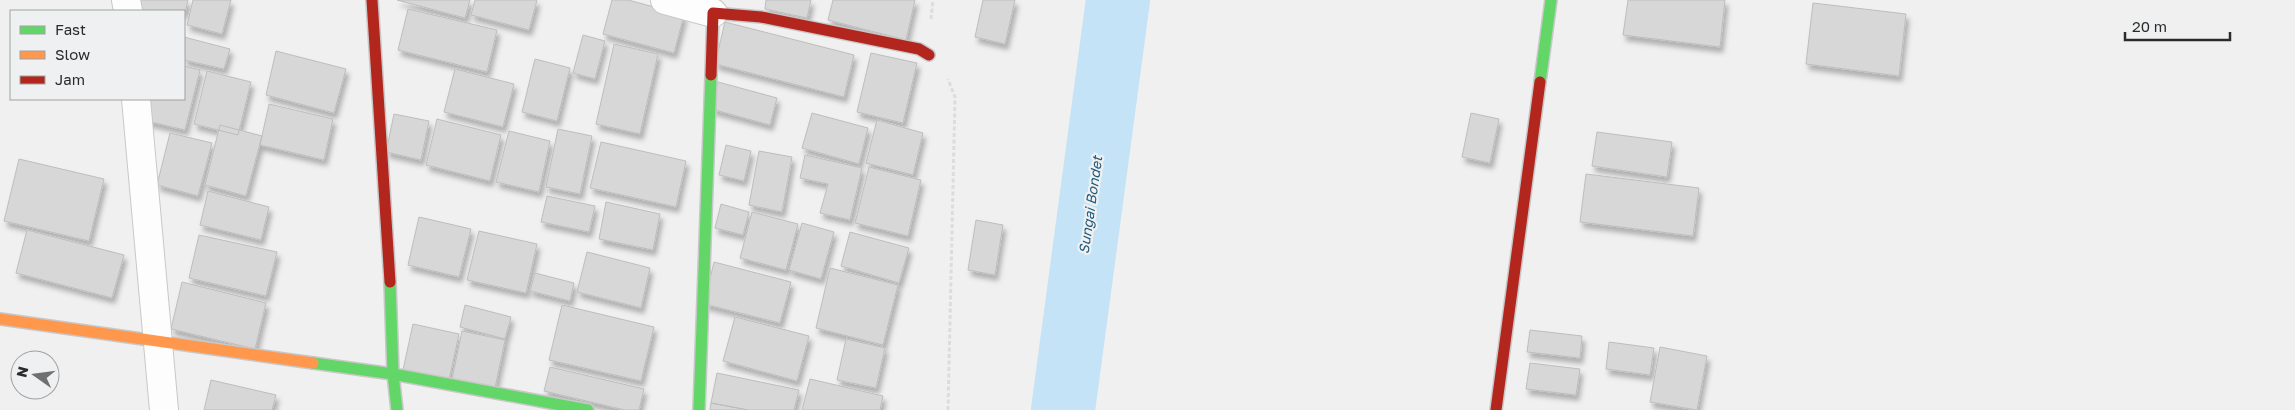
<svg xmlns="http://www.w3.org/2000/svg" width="2295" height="410" font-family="'Golos Text',sans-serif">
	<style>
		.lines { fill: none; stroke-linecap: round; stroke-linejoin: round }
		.river { stroke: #c4e3f6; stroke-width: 64 }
		.building { fill: #d7d7d7; stroke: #bebdbe; filter: url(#shadow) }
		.street-casing { stroke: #c8c8c9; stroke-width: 30 }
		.fast-casing { stroke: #c8c8c9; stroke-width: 14 }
		.slow-casing { stroke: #c8c8c9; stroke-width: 14 }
		.jam-casing { stroke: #c8c8c9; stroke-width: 14 }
		.path { stroke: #dcdcdc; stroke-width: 3; stroke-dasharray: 4 2.5; stroke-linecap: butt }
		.street { stroke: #fdfdfd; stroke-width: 28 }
		.fast { stroke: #63d668; stroke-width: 11 }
		.slow { stroke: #ff974d; stroke-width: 11 }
		.jam { stroke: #b3261e; stroke-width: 11 }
		.labels { text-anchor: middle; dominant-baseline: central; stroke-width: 4.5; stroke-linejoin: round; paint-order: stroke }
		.water-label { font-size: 14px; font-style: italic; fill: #1f5978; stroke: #eff0f1 }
	</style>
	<defs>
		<filter id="shadow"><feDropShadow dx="3" dy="5.5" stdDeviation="2.5" flood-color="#0004"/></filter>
	</defs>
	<rect width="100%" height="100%" fill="#f0f0f0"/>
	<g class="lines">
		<path class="river" d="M1063,410l55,-410"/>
	</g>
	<path class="building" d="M131,0h57l-4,17v-6h-45z
		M193,0h38l-9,34 -35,-9z
		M397,0h73l-5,18z
		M475,0h62l-8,30 -58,-15z
		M612,0h16l56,15 -10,38 -71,-19z
		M766,0h45l-4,18 -42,-9z
		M833,0h82l-9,40 -78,-20z
		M983,0h32l-10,44 -30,-7z
		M1628,0h97l-5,47 -97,-12z
		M1813,3l93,11 -7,62 -93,-12z
		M408,9l89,21 -10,42 -89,-22z
		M725,22l129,33 -10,42 -129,-33z
		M583,35l22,6 -10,38 -22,-6z
		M184,37l46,12 -6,20 -40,-9z
		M614,44l44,10 -18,80 -44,-10z
		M276,51l70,18 -12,44 -68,-18z
		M871,53l46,10 -14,60 -46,-11z
		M535,59l35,9 -13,53 -35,-9z
		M184,66l16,4 -15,60 -47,-11 5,-20h41z
		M455,69l59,15 -11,43 -59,-15z
		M207,71l44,11 -13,53 -44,-11z
		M718,82l59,16 -7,27 -59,-16z
		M269,104l64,15 -9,41 -64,-15z
		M812,113l56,15 -9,36 -57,-16z
		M1471,113l28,6 -9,44 -28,-6z
		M394,114l35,7 -8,39 -35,-8z
		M437,119l64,16 -11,46 -64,-16z
		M877,120l46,13 -10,42 -47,-12z
		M220,125l42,11 -16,60 -41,-11z
		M558,129l34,7 -12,58 -34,-7z
		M509,131l41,10 -11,51 -43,-10z
		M1597,132l75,10 -5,35 -75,-11z
		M170,133l42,10 -14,53 -41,-11z
		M601,142l85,19 -10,46 -86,-19z
		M726,145l25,6 -7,30 -25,-6z
		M759,151l33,6 -10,55 -33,-7z
		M805,155l57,13 -12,52 -30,-7 8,-29 -28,-6z
		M19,159l85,20 -15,62 -85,-20z
		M869,167l52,13 -13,56 -53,-13z
		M1586,174l113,14 -6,48 -113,-14z
		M208,191l61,16 -8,33 -61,-15z
		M547,196l48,10 -6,26 -48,-10z
		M606,202l54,12 -7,36 -54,-11z
		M721,204l28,8 -6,23 -28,-7z
		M752,212l46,12 -12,46 -46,-12z
		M419,217l52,12 -12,48 -51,-12z
		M976,220l27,5 -8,50 -27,-5z
		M802,223l32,9 -13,47 -32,-9z
		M27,230l97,25 -12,43 -96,-25z
		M479,231l58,13 -11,49 -59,-13z
		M850,232l59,16 -10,35 -58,-17z
		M199,235l78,17 -11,44 -77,-18z
		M587,252l63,16 -9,40 -64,-16z
		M714,262l77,20 -11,41 -76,-19z
		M830,268l68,17 -15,60 -67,-17z
		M535,273l39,10 -4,18 -40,-10z
		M182,282l84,21 -11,46 -84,-20z
		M465,305l46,12 -6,22 -45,-12z
		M562,305l92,22 -13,54 -92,-21z
		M735,317l74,19 -12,45 -74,-20z
		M413,324l46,10 -10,46 -46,-10z
		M1530,330l52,6 -2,22 -53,-6z
		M462,331l43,9 -10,48 -43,-9z
		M846,339l39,9 -9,40 -39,-8z
		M1609,342l45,6 -4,27 -44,-6z
		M1660,347l47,9 -10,54 -47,-8z
		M1530,363l50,6 -4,26 -50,-6z
		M550,367l94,22 -5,21h-14l-81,-19z
		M717,373l82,17 -5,20h-46l-37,-7z
		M810,379l73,17 -3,14h-78z
		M211,380l65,15 -4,15h-68z
		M711,403l37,7h-38z"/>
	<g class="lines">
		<g class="street-casing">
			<path id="street" d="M126,0l2,11
				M665,0l48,13
				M136,99l28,311"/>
		</g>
		<g class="fast-casing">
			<path id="fast" d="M1540,82l11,-82
				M390,282l3,92 4,36
				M313,363l80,11 195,36
				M699,410l12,-335"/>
		</g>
		<g class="slow-casing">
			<path id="slow" d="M0,319l313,44"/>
		</g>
		<g class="jam-casing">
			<path id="jam" d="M372,0l18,282
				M711,75l2,-62 48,4 158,32 10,6
				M1496,410l44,-328"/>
		</g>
		<path class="path" d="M931,19l2,-19
			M948,410l7,-313 -7,-18"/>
		<use href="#street" class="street"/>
		<use href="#fast" class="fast"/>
		<use href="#slow" class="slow"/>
		<use href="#jam" class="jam"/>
	</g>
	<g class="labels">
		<g class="water-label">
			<text transform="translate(1090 205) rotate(-82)">Sungai Bondet</text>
		</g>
	</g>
	<rect x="10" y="10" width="175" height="90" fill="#eff0f1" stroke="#a1a1a2"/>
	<rect x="20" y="26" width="25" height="8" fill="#63d668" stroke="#a1a1a2"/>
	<text x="55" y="35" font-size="15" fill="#2b2b2b">Fast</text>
	<rect x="20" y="51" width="25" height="8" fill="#ff974d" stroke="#a1a1a2"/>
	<text x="55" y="60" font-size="15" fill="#2b2b2b">Slow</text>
	<rect x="20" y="76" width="25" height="8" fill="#b3261e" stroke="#a1a1a2"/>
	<text x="55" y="85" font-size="15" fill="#2b2b2b">Jam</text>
	<g transform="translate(35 375) rotate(284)"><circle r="24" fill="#eff0f1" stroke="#a1a1a2"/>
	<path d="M0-4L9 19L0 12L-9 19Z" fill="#707070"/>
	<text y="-8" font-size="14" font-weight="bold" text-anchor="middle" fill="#2b2b2b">N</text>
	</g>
	<path d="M2125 32v8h105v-8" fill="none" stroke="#2b2b2b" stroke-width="2.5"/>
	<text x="2132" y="32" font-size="15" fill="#2b2b2b" stroke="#eff0f1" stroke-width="4" paint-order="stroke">20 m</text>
</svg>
